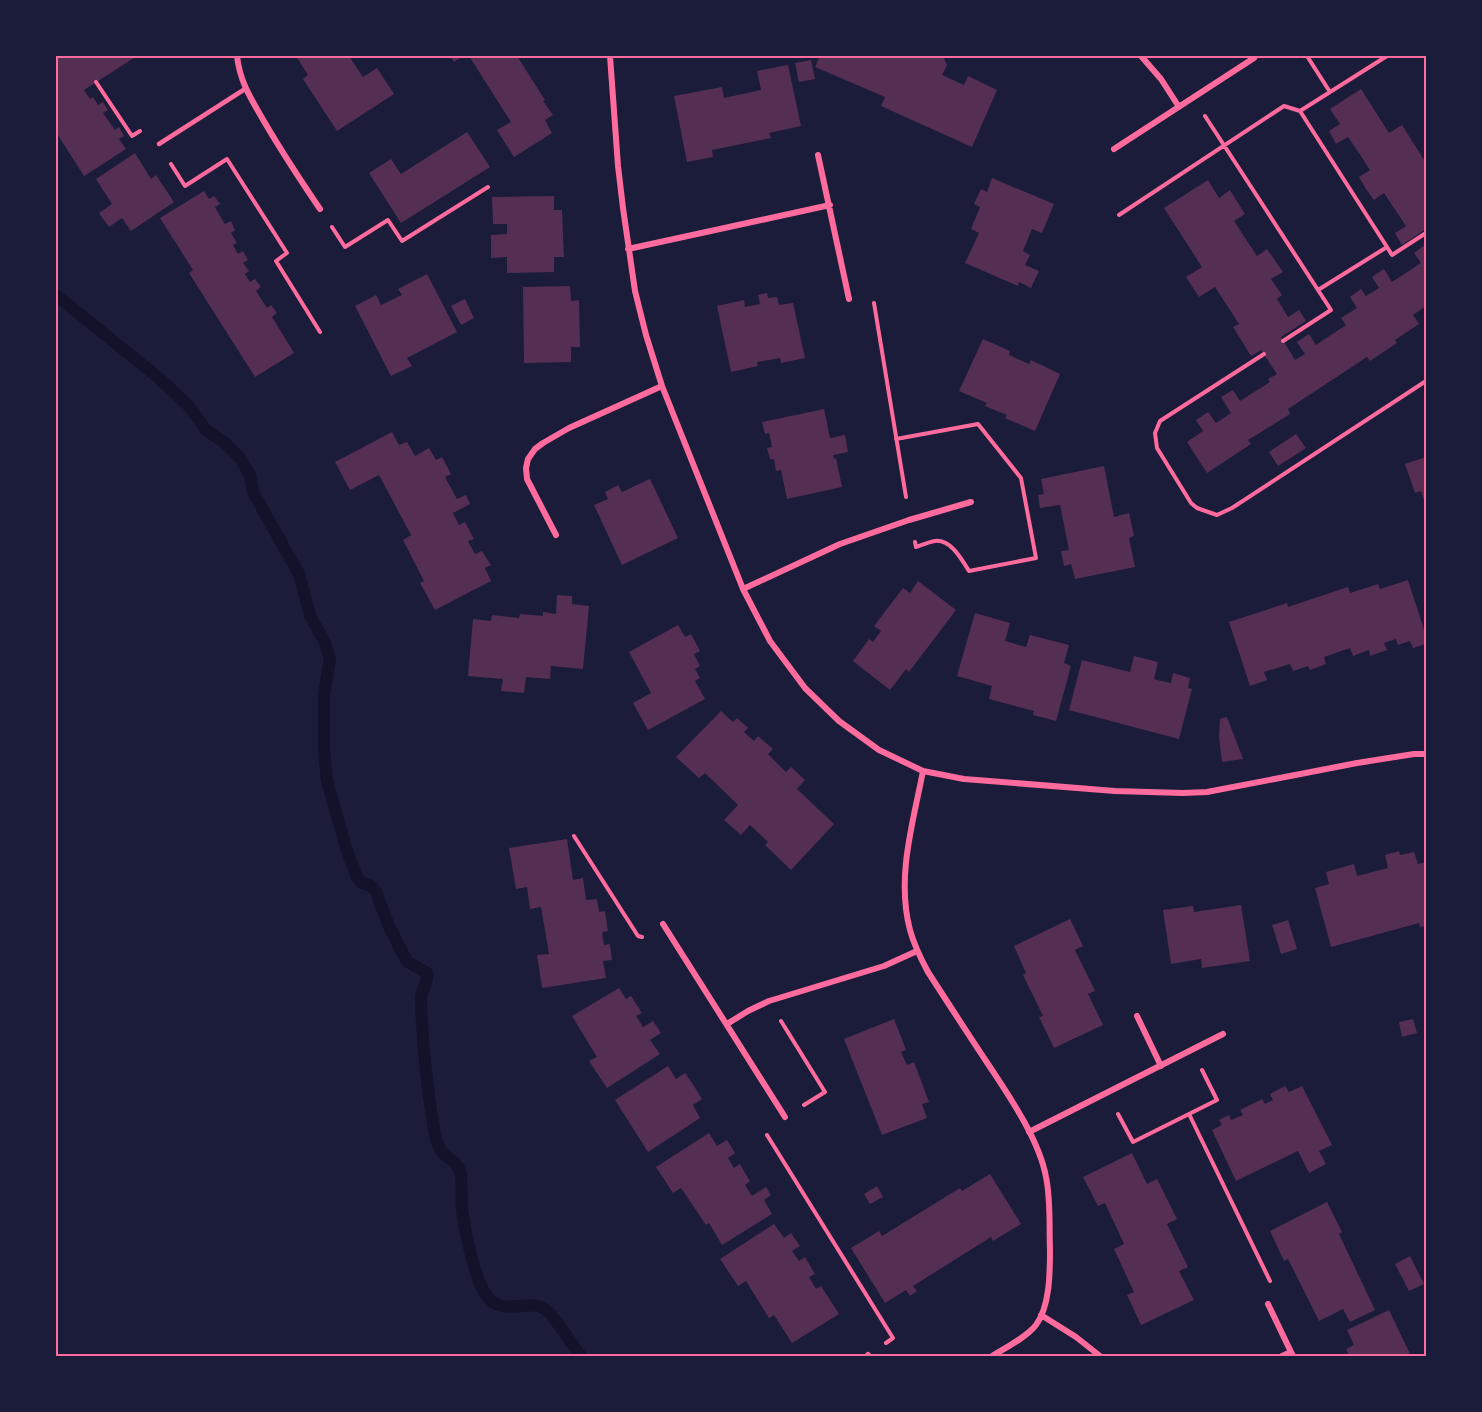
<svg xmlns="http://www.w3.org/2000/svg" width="1482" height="1412" font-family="'Nunito Sans',sans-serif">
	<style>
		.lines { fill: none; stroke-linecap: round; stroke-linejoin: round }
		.stream { stroke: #12122b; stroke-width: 12 }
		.building { fill: #542f53 }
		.path { stroke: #ff6b9d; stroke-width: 4 }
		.service { stroke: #ff6b9d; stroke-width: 4.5 }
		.minor { stroke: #ff6b9d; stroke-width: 6 }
		.neatline { fill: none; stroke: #ff6b9d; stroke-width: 2 }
	</style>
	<rect width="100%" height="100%" fill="#1b1b3a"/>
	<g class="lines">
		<path class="stream" d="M56,295l104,84 29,27 17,24 19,13 15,15 10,17 3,17 46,82 11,41 15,28 5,16 -6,36v55l3,31 20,70 10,26 5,6 9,3 5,6 13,34 14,28 5,8 19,11c2,10 -6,16 -6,26 1,39 5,79 11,118 2,10 3,27 10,35 6,7 16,10 18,19 3,12 1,25 2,37 2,20 13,72 24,87 16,23 41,3 59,14 10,7 27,36 36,47"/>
	</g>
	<path class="building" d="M56,56h81l-53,34 6,9 3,-2 5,8 5,-3 5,8 -5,3 12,17 4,-3 5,9 -5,3 7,10 -42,27 -28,-44z
		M296,56h53l14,21 14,-9 17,26 -57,37 -34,-52 5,-4z
		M450,56h13l-9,6z
		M469,56h48l28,44 -2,1 10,14 -8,5 7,13 -38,24 -17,-27 14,-8z
		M820,56h123l4,9 -5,10 22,10 4,-9 29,14 -25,57 -91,-41 4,-9 -70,-30z
		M811,60l4,19 -16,3 -4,-19z
		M788,65l13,61 -32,7 2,5 -59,12 1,7 -26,5 -13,-66 48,-9 2,11 37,-8 -4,-19z
		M1361,89l28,44 13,-8 24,38v66l-24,16 -7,-12 11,-7 -22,-33 -10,7 -8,-11 -7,-12 11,-7 -11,-17 -11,-16 -12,7 -7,-13 11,-7 -10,-15z
		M467,132l23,35 -89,56 -32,-50 22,-14 10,15z
		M135,153l16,26 5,-4 18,27 -43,29 -9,-13 -13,9 -10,-14 13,-9 -16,-25z
		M992,178l62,26 -12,29 -10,-4 -9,22 7,4 -5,10 14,6 -8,17 -12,-6 -1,4 -53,-23 14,-30 -8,-4 9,-22 -6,-3 7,-15 6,3z
		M1208,180l11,18 11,-8 15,24 -11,7 23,35 10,-7 16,23 -12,7 11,16 -5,4 11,18 11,-7 7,11 -25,16 14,23 10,-6 -8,-12 12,-8 7,11 30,-20 -5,-7 16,-10 -7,-11 11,-8 5,7 13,-8 -7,-11 12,-8 8,13 29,-19 -7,-10 12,-9v62l-13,9 6,9 -24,16 2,3 -27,18 -3,-4 -79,52 2,5 -42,26 3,4 -44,29 -20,-31 16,-11 -7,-11 12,-8 8,11 15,-10 -10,-16 12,-7 7,11 30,-19 -2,-3 9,-5 -16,-24 -10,6 -18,-29 6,-3 -24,-37 -16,10 -13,-20 16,-10 -38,-59z
		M204,191l5,8 5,-3 6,8 -5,3 5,9 5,8 6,-3 4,9 -4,3 6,10 -4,2 5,9 5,-3 5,9 -5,3 6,8 -4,3 5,8 5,-3 6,8 -5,4 11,17 4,-3 6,8 -5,4 22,36 -39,24 -66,-104 4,-3 -33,-52z
		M554,196v14h8l2,47h-10v15l-47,1v-16l-16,1v-23l16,-1v-10h-14l-1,-27z
		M427,274l30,58 -50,26 5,8 -21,10 -36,-70 21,-11 5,10 21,-10 -4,-6z
		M570,286l1,15 8,-1 1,47h-9v15l-47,1 -1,-76z
		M767,293l1,5 9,-1 2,8 14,-2 12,55 -24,5 -1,-5 -23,4 1,4 -27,6 -14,-66 27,-6 1,7 15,-3 -2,-9z
		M465,299l9,19 -13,7 -10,-19z
		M983,339l27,12 -1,4 20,9 2,-4 29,14 -25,57 -30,-13 2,-3 -22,-9 2,-3 -28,-12z
		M824,409l6,29 15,-3 3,17 -15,3 1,4 2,-1 6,29 -55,12 -6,-29 -5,1 -2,-12h-4l-3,-11 5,-1 -3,-14 -4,1 -3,-12z
		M392,432l7,13 8,-3 8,14 14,-8 7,12 6,-3 9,17 -6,3 12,22 9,-4 4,9 -17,9 6,12 6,-3 9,17 -6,2 7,13 7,-3 9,14 -6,3 6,13 -56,29 -15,-27 4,-2 -21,-41 8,-5 -32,-60 -29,15 -15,-28z
		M1296,434l10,14 -28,18 -9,-14z
		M1426,457v50l-5,-16 -6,2 -10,-29z
		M1104,466l10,51 15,-4 5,23 -5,2 6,29 -60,12 -4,-15 -7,2 -3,-15 8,-1 -9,-45 -20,3 -2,-13 6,-1 -3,-15z
		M650,479l28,59 -56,27 -28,-60 14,-6 -3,-7 13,-7 4,7z
		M1408,580l18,56v8l-13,4 -3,-7 -12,4 -2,-6 -12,4 3,7 -17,6 -1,-6 -16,6 -3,-8 -26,9 2,7 -16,6 -2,-4 -15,5 -3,-7 -26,8 3,8 -17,6 -21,-64 58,-19 1,4 60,-20 2,6 28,-9 2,5z
		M918,581l38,29 -47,62 -3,-3 -16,21 -37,-29 16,-22 4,3 8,-11 -7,-5 29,-38 7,5z
		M557,595l15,1v8l17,2 -6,63 -32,-3 -1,13 -24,-2 -2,16 -23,-2 2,-12 -35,-3 5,-57 18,2 1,-6 27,3 1,-4 23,2v-4l13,2z
		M975,613l35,10 -5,18 21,6 4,-12 39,10 -5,18 7,3 -15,55 -23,-6 1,-4 -45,-12 3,-13 -35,-10z
		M678,625l7,12 6,-3 9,17 -6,3 6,12 -5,3 5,9 -5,3 10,18 -57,31 -15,-27 18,-10 -22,-41z
		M1134,656l24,6 -4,17 3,1 14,3 2,-10 17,5 -2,10 4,1 -13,50 -110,-29 13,-50 48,12z
		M721,711l12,11 4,-4 11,10 -4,4 10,9 4,-5 15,13 -5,5 18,18 5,-5 14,13 -8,9 37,35 -43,46 -26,-25 3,-3 -18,-17 -9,10 -17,-15 14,-15 -33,-32 -6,5 -23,-21z
		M1227,717l16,42 -21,3 -3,-26 1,-17z
		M567,839l6,41 10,-2 3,22 11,-1 2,13 6,-1 3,20 -6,1 2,13 6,-1 2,16 -9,1 3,17 -64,10 -5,-33 12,-1 -8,-47 -11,2 -3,-22 -11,2 -7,-41z
		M1399,851l1,4 14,-3 4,12 8,-2v64l-6,1 -1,-4 -88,24 -16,-59 14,-4 -3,-12 28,-8 3,12 31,-8 -3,-13z
		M1241,905l9,56 -48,7 -1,-9 -30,5 -8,-54 30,-4 1,6z
		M1070,919l13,27 -8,4 20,41 -7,3 15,31 -49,23 -15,-31 4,-1 -20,-41 3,-2 -12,-27z
		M1288,920l9,29 -16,5 -9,-29z
		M619,988l7,11 5,-3 11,17 -6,3 7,11 10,-6 8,12 -11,7 10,14 -53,34 -18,-27 8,-4 -25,-41z
		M894,1019l12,31 -5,2 6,13 7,-3 15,40 -7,2 5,14 -45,17 -38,-96z
		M1413,1019l4,14 -15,4 -3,-15z
		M668,1066l8,13 9,-6 9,13 8,13 -9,6 7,13 -52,34 -33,-52z
		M1285,1086l4,6 13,-6 30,59 -13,6 7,13 -17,9 -11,-22 -62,30 -24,-51 10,-5 -3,-5 10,-5 2,5 12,-5 -3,-5 22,-11 3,5 8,-4 -3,-6z
		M709,1133l8,13 10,-6 8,13 -7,5 6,10 6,-4 5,9 5,8 -5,4 7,11 14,-9 5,8 -7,5 8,14 -50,31 -13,-22 -3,2 -25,-37 -8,5 -17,-26z
		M1132,1153l15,31 10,-5 20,40 -10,5 21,43 -9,4 15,29 -53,25 -14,-30 7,-3 -20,-43 10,-5 -19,-41 -7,3 -15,-29z
		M990,1174l31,50 -28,17 -2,-4 -78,49 4,5 -7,5 -4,-6 -21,13 -34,-55 28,-17 3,5 78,-48 2,3z
		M877,1186l6,11 -13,7 -6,-10z
		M1327,1202l15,30 -3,2 36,76 -25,12 -7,-13 -24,12 -31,-62 -4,2 -14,-30z
		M774,1224l10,14 7,-5 9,13 -8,5 7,10 6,-4 10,17 -6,3 7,12 5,-3 18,28 -47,29 -18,-28 -5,3 -23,-37 -8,5 -18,-27z
		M1410,1256l14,28 -15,7 -14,-27z
		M1389,1310l22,46h-62l-3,-7 8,-4 -7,-15z"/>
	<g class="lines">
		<path class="path" d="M1307,56l23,36
			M96,82l36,54 8,-5
			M1205,116l113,174
			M171,164l14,22 42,-27 60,94 -11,8 44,71
			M1119,215l165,-109 16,5
			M332,227l13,20 43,-27 14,21 86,-54
			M1387,247l5,8 34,-22
			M874,303l32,194
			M1283,341l48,-31 -13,-20 69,-43 -87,-136 87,-55
			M1264,354l-104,67 -5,12 2,15 34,55 6,5 20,7 15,-7 194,-127
			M896,439l82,-15 43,54 15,80 -67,13c-7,-11 -18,-32 -34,-30 -6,1 -13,4 -19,6l-1,-5
			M574,836l64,100 4,1
			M781,1021l44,71 -21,13
			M1118,1114l15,28 56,-28 81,167
			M1189,1114l28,-14 -15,-30
			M767,1135l126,203 -7,5"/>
		<path class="service" d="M159,144l86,-55"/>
		<path class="minor" d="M237,56c3,27 15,44 28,67 17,29 36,58 55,86
			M610,56l8,110 5,42 12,83 11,44 16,51 81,203 27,52 35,47 34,33 40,29 44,21 41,8 151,12 68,2 24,-1 150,-29 57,-9h12
			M1141,56l20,23 18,28
			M1114,149l140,-91
			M818,155l31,144
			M628,249l202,-44
			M556,535l-29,-56 -1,-11 2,-9 7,-10 8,-6 26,-15 93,-42
			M743,589l97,-45 69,-24 62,-18
			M923,771c-10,52 -27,106 -13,159 4,15 11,29 18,42 20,31 40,62 60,92 21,32 51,75 58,113 5,24 3,49 4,73 0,22 0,56 -14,75 -9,12 -31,23 -44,31
			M663,924l122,193
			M1137,1016l24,50
			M727,1024l21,-13 21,-10 115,-35 33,-15
			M1029,1132l194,-98
			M1268,1304l23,48
			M1041,1315l35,22 24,19
			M868,1355l1,1
			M1282,1356l9,-4 2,4"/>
	</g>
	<rect width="1482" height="1412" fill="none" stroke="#1b1b3a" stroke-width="114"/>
	<rect x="57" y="57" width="1368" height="1298" class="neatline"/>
</svg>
